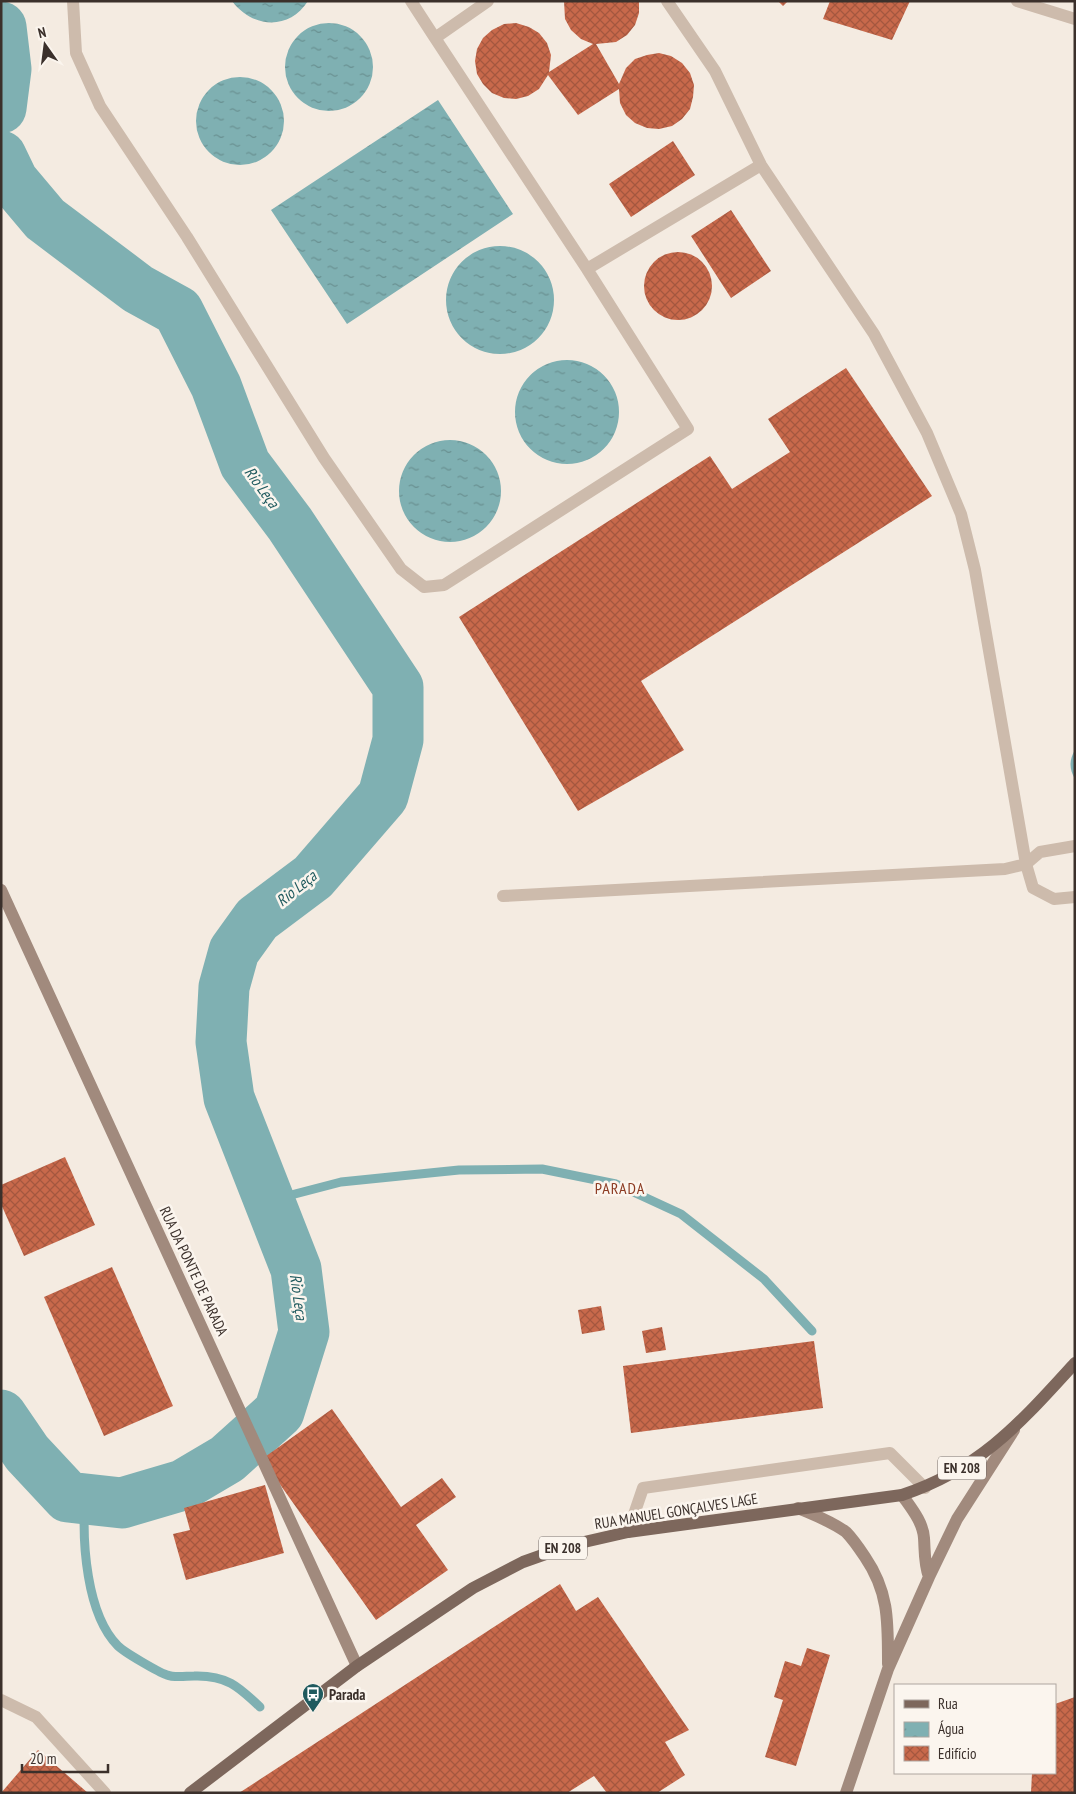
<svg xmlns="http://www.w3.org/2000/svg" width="1076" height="1794" font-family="'PT Sans Narrow',sans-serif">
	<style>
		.water { fill: url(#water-ripples) }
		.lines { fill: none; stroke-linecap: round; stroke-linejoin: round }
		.stream { stroke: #7fb0b2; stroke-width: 9 }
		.river { stroke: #7fb0b2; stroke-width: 51 }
		.building { fill: url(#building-cross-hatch) }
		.lane { stroke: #cdbbac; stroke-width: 12 }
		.street { stroke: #cdbbac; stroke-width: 12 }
		.secondary { stroke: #a18a7d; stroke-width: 12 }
		.primary { stroke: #7d675c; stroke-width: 12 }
		.labels { text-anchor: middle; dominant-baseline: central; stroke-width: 5; stroke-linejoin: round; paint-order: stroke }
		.shield { fill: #fbf5ee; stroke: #756b66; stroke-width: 1 }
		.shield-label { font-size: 14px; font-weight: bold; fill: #3b302b }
		.street-label { font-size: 15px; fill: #3b302b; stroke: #fbf5ee }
		.poi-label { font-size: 15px; font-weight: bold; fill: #3b302b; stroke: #fbf5ee; text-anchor: start }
		.water-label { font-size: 16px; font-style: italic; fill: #1f5a5e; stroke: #fbf5ee }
		.neighbourhood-label { font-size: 16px; letter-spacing: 1px; fill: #8c3b22; stroke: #fbf5ee }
	</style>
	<defs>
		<pattern id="water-ripples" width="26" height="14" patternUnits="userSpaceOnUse" patternTransform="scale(1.25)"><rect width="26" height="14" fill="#7fb0b2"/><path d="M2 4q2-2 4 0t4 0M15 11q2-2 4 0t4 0" fill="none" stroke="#699091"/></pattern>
		<pattern id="building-cross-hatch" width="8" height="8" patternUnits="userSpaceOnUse" patternTransform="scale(1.25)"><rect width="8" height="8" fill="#c8694b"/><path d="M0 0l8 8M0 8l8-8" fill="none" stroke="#a4573f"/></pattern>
	</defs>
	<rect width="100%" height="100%" fill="#f4ebe1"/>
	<path class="water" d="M232,1h76c-19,30 -56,27 -76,0z
		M285 67a44 44 0 1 1 88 0a44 44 0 1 1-88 0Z
		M196 121a44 44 0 1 1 88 0a44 44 0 1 1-88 0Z
		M438,100l75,114 -166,110 -76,-114z
		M446 300a54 54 0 1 1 108 0a54 54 0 1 1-108 0Z
		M515 412a52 52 0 1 1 104 0a52 52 0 1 1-104 0Z
		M399 491a51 51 0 1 1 102 0a51 51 0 1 1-102 0Z
		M1075,750v29c-6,-10 -6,-19 0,-29z"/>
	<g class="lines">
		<path class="stream" d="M268,1201l73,-19 118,-12 83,-1 74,15 65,30 83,65 48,52
			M85,1499c-3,42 1,115 33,147 6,6 40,26 49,29 7,3 19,1 27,1 32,-1 44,10 66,31"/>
		<path class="river" d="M1,27l5,42 -5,39
			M1,156l12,25 32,38 93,70 40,22 38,75 29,78 45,60 108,163v53l-15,56 -70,81 -56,42 -23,32 -10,36 -3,55 8,56 67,171 8,63 -25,80 -52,47 -44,26 -61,18 -54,-6 -41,-44 -26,-38"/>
	</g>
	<path class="building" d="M564,1h75v12l-4,12 -8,10 -11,7 -20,2 23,40 7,-16 9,-9 12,-4 12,-2 12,3 11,7 8,10 4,12 -1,12 -3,12 -8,10 -10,7 -13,3 -12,-1 -12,-5 -9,-8 -6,-12 -1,-14 -41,26 -30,-40 -9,14 -11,7 -12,3 -12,-1 -12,-5 -9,-9 -6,-10 -2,-13 2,-12 6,-11 9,-8 12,-6 12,-1 13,4 10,6 8,10 4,12 -2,17 44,-28 -12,-5 -10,-9 -6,-11z
		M778,1h10l-5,5z
		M830,1h80l-18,39 -69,-21z
		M673,141l22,34 -64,42 -22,-33z
		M731,210l40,61 -40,27 -40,-62z
		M644 286a34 34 0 1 1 68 0a34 34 0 1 1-68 0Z
		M846,368l86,128 -291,185 43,69 -106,61 -119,-194 251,-161 22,33 58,-37 -22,-33z
		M65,1157l30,68 -71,31 -23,-52v-19z
		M112,1267l61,139 -69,30 -60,-139z
		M601,1306l4,24 -23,4 -4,-24z
		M662,1327l4,23 -20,3 -4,-22z
		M814,1341l9,67 -192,25 -8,-67z
		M332,1409l69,98 41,-29 14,19 -40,28 32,45 -72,50 -114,-161z
		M265,1485l19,68 -98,27 -13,-46 17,-4 -6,-22z
		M560,1584l16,27 22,-14 91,133 -24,12 20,33 -28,18h-50l-13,-17 -27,17h-328z
		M807,1648l23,7 -34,111 -31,-9 18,-57 -9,-3 11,-36 16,5z
		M1075,1697v96h-44l1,-20h23v-69z
		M38,1750l50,43h-87z"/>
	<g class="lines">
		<path class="lane" d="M73,1l3,52 24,53 87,131 137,221 77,111 23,18 20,-2 244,-156 -101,-160 174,-104
			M411,1l24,37
			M488,1l-53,37 152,231
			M667,1l48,70 46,94 113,169 53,99 34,81 14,56 51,294 7,24 21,11 21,-2
			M503,896l502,-27 21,-5 14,-12 35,-6
			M628,1532l15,-44 247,-35 35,35"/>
		<path class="street" d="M1017,1l58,18
			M1,1700l35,17 69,76"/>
		<path class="secondary" d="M1,890l356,776
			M902,1495c9,13 21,27 22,43 1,14 0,25 5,39
			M798,1508c16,7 33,13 48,24 7,7 13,16 19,25 24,35 23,65 23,107
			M846,1793l42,-124 41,-92 28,-58 57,-89"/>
		<path class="primary" d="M190,1793l167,-127 116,-78 50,-26 48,-17 57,-13 274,-37c79,-26 119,-73 173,-132"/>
	</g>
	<defs>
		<g id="bus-pin" transform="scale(1.125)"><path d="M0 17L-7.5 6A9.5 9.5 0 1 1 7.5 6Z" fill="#1f5a5e" stroke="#fbf5ee"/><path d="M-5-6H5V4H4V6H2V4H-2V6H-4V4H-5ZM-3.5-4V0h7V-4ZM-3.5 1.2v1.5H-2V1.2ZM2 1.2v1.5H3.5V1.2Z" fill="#fff"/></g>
	</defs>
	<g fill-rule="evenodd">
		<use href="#bus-pin" x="313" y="1694"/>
	</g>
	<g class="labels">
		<g class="shield">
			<rect x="938" y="1456.5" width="48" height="23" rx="4"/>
			<rect x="539" y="1536.5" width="48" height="23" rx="4"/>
		</g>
		<g class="shield-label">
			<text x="962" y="1468">EN 208</text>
			<text x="563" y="1548">EN 208</text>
		</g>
		<g class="street-label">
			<text transform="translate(194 1271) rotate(65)">RUA DA PONTE DE PARADA</text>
			<text transform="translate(676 1511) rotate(-9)">RUA MANUEL GONÇALVES LAGE</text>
		</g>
		<g class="poi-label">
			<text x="329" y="1694">Parada</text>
		</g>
		<g class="water-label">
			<text transform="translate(262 487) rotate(54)">Rio Leça</text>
			<text transform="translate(296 888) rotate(-39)">Rio Leça</text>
			<text transform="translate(299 1297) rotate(82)">Rio Leça</text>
		</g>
		<g class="neighbourhood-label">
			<text x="620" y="1188">PARADA</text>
		</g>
	</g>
	<rect width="1076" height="1794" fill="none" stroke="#3b302b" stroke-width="5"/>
	<rect x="894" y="1684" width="162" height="90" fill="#fbf5ee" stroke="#aea6a0"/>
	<rect x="904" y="1700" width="25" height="8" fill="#7d675c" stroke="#aea6a0"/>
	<text x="938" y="1709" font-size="15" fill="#3b302b">Rua</text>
	<rect x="904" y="1722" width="25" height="15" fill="url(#water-ripples)" stroke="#aea6a0"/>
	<text x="938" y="1734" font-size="15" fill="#3b302b">Água</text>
	<rect x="904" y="1746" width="25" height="15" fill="url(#building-cross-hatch)" stroke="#aea6a0"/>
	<text x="938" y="1759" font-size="15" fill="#3b302b">Edifício</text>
	<g transform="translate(45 45) rotate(346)" stroke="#fbf5ee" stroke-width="4" paint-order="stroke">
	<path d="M0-4L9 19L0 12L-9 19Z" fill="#3b302b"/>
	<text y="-8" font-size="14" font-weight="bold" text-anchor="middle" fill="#3b302b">N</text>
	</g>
	<path d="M22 1764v8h86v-8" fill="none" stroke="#3b302b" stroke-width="2.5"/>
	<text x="30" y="1764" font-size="15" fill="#3b302b" stroke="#fbf5ee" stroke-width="4" paint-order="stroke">20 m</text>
</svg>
